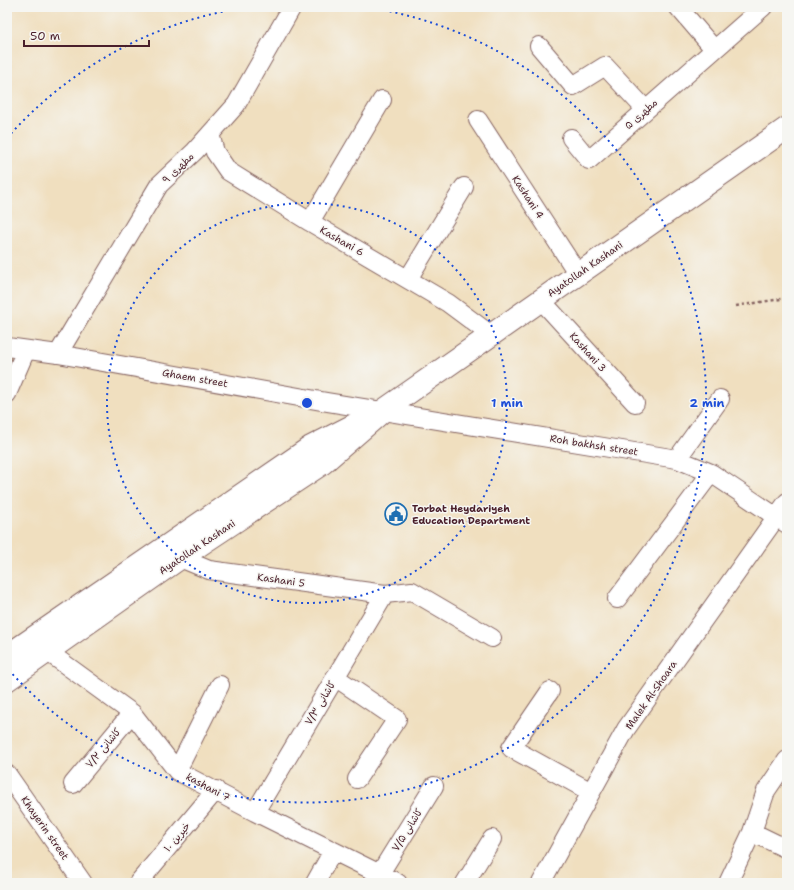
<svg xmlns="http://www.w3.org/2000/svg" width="794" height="890" font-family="'Shantell Sans','Playpen Sans Arabic',sans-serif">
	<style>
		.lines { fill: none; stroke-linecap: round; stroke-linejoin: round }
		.minor-casing { stroke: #84625f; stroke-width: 20 }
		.major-casing { stroke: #84625f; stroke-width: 24 }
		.path { stroke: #84625f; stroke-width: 2.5; stroke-dasharray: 3 3; stroke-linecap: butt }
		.minor { stroke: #fff; stroke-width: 18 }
		.major { stroke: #fff; stroke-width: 22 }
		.ring { fill: none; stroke: #1d4ed8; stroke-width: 2; stroke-dasharray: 2 4 }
		.labels { text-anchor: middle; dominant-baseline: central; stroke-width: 3; stroke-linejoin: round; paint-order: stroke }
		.street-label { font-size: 10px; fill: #4a1f2b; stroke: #f6f6f2 }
		.poi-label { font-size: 10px; font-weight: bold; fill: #4a1f2b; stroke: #f6f6f2; text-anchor: start }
		.centre { fill: #1d4ed8; stroke: #f6f6f2; stroke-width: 2 }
		.ring-label { font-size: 12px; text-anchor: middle; font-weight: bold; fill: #1d4ed8; stroke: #f6f6f2; stroke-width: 3; stroke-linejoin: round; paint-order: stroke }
	</style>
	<rect width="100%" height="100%" fill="#f6f6f2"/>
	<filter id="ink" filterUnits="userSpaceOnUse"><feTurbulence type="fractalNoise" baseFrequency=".025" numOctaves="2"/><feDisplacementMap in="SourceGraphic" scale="8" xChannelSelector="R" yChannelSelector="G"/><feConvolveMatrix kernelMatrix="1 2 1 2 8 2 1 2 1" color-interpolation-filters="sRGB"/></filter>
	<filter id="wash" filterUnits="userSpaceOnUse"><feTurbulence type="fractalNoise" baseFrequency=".012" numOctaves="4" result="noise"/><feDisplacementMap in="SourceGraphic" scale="16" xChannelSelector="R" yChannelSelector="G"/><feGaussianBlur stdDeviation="0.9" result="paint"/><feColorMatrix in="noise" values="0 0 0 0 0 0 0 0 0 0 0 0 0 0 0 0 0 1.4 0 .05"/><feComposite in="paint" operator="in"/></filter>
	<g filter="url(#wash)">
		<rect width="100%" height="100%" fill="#f0dfbf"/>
	</g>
	<g filter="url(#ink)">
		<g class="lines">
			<g class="minor-casing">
				<path id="minor" d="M678,7l36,42
					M539,46l34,40 32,-20 41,44
					M478,120l100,154
					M210,134l5,18 13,19 82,51 138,81 43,32
					M571,138l18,22 174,-153
					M310,222l72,-122
					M408,279l56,-92
					M541,300l94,103
					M7,347l51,7 269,48 350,57 34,14 76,51
					M58,354l101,-169 36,-34 41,-46 56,-98
					M7,394l19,-44
					M677,459l43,-60
					M180,558l29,12 176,24 27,-3 80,47
					M617,599l94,-126
					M48,652l84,61 45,58 78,41 143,71
					M335,677l62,42 -40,60
					M550,691l-39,57 80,44
					M177,771l43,-86
					M7,774l76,109
					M73,784l59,-71
					M255,812l130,-218
					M752,832l35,17
					M138,883l78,-93
					M315,883l18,-32
					M374,883l60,-97
					M465,883l27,-44
					M541,883l85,-154 161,-227
					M728,883l24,-51 14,-41 21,-31"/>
			</g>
			<g class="major-casing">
				<path id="major" d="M7,656l304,-209 43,-22
					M7,680l173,-122 143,-95 61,-53 403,-282"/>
			</g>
			<path class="path" d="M736,306l51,-8"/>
			<use href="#minor" class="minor"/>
			<use href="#major" class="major"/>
		</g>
	</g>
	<g class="ring">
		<circle cx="307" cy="403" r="200"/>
		<path d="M7 138A400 400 0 0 1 248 7M366 7A400 400 0 1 1 7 668"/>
	</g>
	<defs>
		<g id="civic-ring" transform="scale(1.15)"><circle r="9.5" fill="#f6f6f2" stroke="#1f6fb2" stroke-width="1.5"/><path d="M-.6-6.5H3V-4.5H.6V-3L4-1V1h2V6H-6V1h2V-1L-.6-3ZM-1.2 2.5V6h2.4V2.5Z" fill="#1f6fb2"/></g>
	</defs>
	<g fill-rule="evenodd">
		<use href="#civic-ring" x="396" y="514"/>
	</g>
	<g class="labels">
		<g class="street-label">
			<text transform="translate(641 114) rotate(-42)">مطهری ۵</text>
			<text transform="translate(178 168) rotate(-44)">مطهری ۹</text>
			<text transform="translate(528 197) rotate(57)">Kashani 4</text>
			<text transform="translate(342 241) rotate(30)">Kashani 6</text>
			<text transform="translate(585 269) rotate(-35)">Ayatollah Kashani</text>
			<text transform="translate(588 352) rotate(48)">Kashani 3</text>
			<text transform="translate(195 378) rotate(10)">Ghaem street</text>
			<text transform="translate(594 445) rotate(9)">Roh bakhsh street</text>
			<text transform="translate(197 547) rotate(-34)">Ayatollah Kashani</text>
			<text transform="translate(281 580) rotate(8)">Kashani 5</text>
			<text transform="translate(651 695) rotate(-55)">Malek Al-Shoara</text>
			<text transform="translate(320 703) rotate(-59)">کاشانی ۷/۳</text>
			<text transform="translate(103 748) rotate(-50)">کاشانی ۷/۲</text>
			<text transform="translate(208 787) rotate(28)">kashani 7</text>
			<text transform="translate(45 828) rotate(55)">Khayerin street</text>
			<text transform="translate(407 830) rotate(-58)">کاشانی ۷/۵</text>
			<text transform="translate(177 837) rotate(-50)">خیرین ۱۰</text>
		</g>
		<g class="poi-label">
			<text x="412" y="508">Torbat Heydariyeh<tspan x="412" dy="12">Education Department</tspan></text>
		</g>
	</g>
	<circle cx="307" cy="403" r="6" class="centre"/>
	<g class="ring-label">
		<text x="507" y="407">1 min</text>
		<text x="707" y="407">2 min</text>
	</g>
	<rect width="794" height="890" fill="none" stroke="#f6f6f2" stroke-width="24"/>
	<path d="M24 40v6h125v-6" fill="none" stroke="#4a1f2b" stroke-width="2"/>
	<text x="30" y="40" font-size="12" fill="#4a1f2b" stroke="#f6f6f2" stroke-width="3" paint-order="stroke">50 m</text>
</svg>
